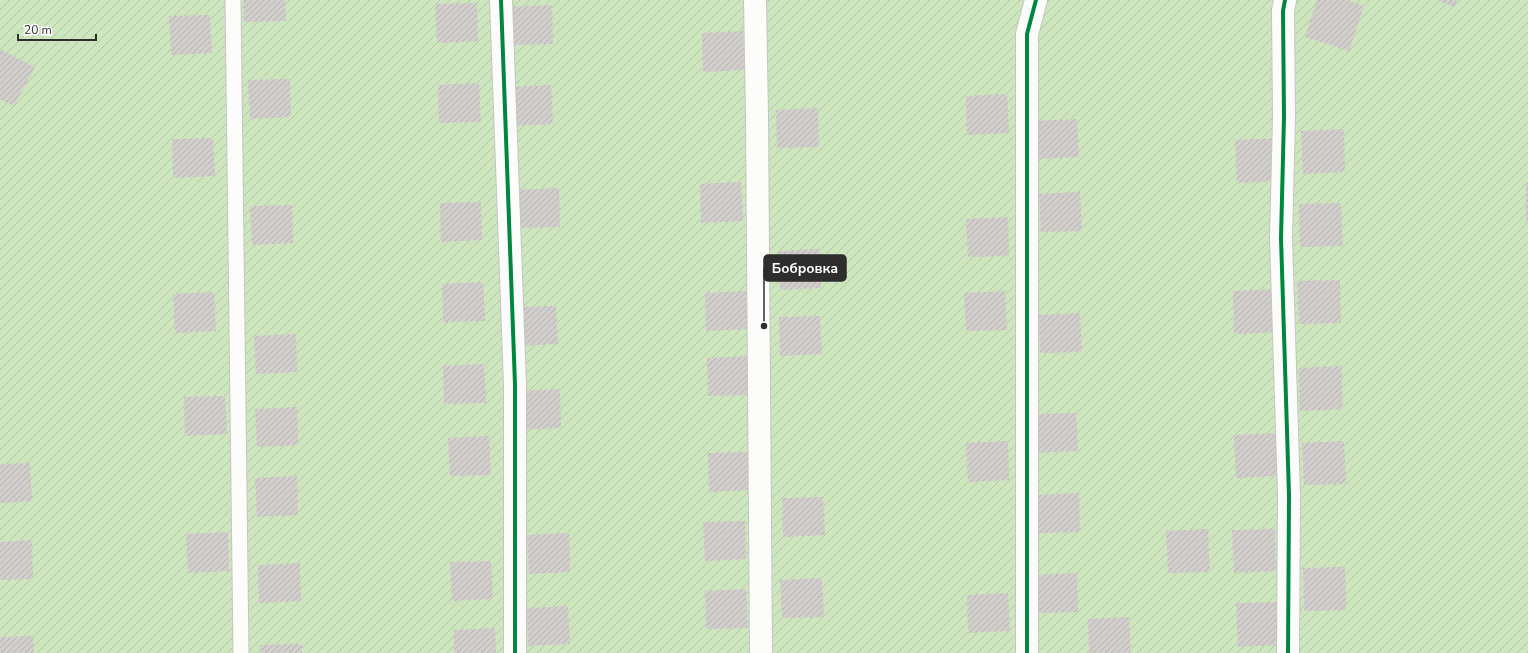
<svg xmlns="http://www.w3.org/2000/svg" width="1528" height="653" font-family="'Nunito Sans',sans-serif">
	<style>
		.garden { fill: url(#garden-furrows) }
		.building { fill: url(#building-hatch) }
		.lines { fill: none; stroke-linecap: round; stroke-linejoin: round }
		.lane-casing { stroke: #c5c4c5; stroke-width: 17 }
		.street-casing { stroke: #c5c4c5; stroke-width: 24 }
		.lane { stroke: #fcfcfb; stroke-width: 15 }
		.street { stroke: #fcfcfb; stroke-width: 22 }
		.cycleway-casing { stroke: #fff; stroke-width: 6 }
		.cycleway { stroke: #00873e; stroke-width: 4 }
		.leader { fill: none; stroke: #2e2e2e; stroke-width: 1.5 }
		.callout-dot { fill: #2e2e2e; stroke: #fff; stroke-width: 1.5 }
		.callout { fill: #2e2e2e; stroke: #2e2e2e; stroke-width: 1.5 }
		.callout-label { font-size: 14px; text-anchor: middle; font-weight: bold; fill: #fff }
	</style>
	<defs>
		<pattern id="garden-furrows" width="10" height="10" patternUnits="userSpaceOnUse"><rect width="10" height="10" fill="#cee6be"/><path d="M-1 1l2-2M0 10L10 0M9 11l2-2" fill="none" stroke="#b1c6a4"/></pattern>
		<pattern id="building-hatch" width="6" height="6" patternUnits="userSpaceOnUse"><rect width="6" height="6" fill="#d1cecb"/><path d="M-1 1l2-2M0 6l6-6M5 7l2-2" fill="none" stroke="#b4b1af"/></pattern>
	</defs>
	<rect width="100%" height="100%" fill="#ece8e4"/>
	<path class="garden" d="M0,0h1528v653h-1528z"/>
	<path class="building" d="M243,0h42l1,21 -42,1z
		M1317,0h29l18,6 -15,45 -44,-14z
		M1436,0h21l-2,7z
		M477,3l1,38 -41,2 -2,-39z
		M552,5l1,39 -41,1 -2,-38z
		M210,15l2,38 -41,2 -2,-39z
		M743,31l2,39 -42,2 -1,-39z
		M0,49l35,18 -21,39 -14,-7z
		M290,79l1,38 -41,2 -2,-39z
		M479,83l2,39 -42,1 -1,-38z
		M551,85l2,39 -41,2 -2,-39z
		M1007,94l2,39 -42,2 -1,-39z
		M818,108l1,39 -42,1 -1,-38z
		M1077,119l2,38 -42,2 -2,-38z
		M1344,129l1,43 -42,2 -2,-43z
		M213,138l2,38 -42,2 -1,-39z
		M1277,138l1,43 -41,2 -2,-43z
		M741,182l2,39 -42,2 -1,-39z
		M1526,183h2v40h-2z
		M559,188l1,39 -41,1 -2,-38z
		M1080,192l2,39 -41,1 -2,-38z
		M481,202l1,38 -41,2 -1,-39z
		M1341,203l2,43 -43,1 -1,-43z
		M292,205l1,38 -41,2 -2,-39z
		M1008,217l1,39 -41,1 -2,-38z
		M820,249l1,39 -41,2 -2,-39z
		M1340,280l1,43 -42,1 -2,-43z
		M483,282l2,39 -42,1 -1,-38z
		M1275,289l1,43 -42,2 -1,-43z
		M746,291l2,38 -42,2 -1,-38z
		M1005,291l2,39 -41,1 -2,-38z
		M214,292l2,39 -41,2 -2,-39z
		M556,306l2,38 -42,2 -1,-39z
		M1080,313l2,39 -42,1 -1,-38z
		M820,316l2,38 -42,2 -1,-39z
		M296,334l1,38 -41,2 -2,-38z
		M748,356l1,39 -41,1 -1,-38z
		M484,364l2,39 -42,1 -1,-38z
		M1341,366l2,43 -43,2 -1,-43z
		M560,389l1,39 -41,2 -2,-39z
		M225,396l2,38 -42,2 -1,-39z
		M297,407l1,38 -41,2 -2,-38z
		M1076,413l2,38 -42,2 -1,-39z
		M1276,433l2,43 -42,2 -2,-43z
		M489,436l2,39 -41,1 -2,-38z
		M1008,441l1,39 -41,2 -2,-39z
		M1344,441l2,43 -42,1 -2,-42z
		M749,452l2,38 -42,2 -1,-39z
		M30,463l2,38 -32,2v-39z
		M297,476l1,39 -41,2 -2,-39z
		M1079,493l1,39 -41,1 -2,-38z
		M823,497l2,38 -42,2 -1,-39z
		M745,521l1,38 -41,2 -2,-39z
		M1208,529l2,43 -42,1 -2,-42z
		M1275,529l1,42 -42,2 -2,-43z
		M228,532l1,39 -41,2 -2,-39z
		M569,533l1,39 -41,2 -2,-39z
		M32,540l1,39 -33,1v-38z
		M491,561l2,38 -41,2 -2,-39z
		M300,563l1,38 -42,2 -1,-38z
		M1345,567l1,43 -42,1 -1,-43z
		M1077,573l1,39 -41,1 -2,-38z
		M822,578l2,39 -42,1 -2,-38z
		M746,589l2,39 -42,1 -1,-38z
		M1008,593l2,38 -42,2 -1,-38z
		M1278,602l2,43 -42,2 -2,-44z
		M568,606l2,38 -42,2 -1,-38z
		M1129,617l2,36h-42l-1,-34z
		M495,628l1,25h-42v-23z
		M33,636l1,17h-34v-16z
		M302,644v9h-41l-1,-8z"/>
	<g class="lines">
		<g class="lane-casing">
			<path id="lane" d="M233,0l8,653"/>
		</g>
		<g class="street-casing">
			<path id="street" d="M501,0l14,385v268
				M755,0l2,117 4,536
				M1285,0l-2,11 1,106 -3,121 8,257 -1,158
				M1027,653v-619l9,-34"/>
		</g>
		<use href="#lane" class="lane"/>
		<use href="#street" class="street"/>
		<g class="cycleway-casing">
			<path id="cycleway" d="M501,0l14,385v268
				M1285,0l-2,11 1,106 -3,121 8,257 -1,158
				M1027,653v-619l9,-34"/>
		</g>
		<use href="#cycleway" class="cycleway"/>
	</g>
	<path class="leader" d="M764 326L764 268"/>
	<circle class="callout-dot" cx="764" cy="326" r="4"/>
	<rect class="callout" x="764" y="255" width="82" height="26" rx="4"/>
	<g class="callout-label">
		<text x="805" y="273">Бобровка</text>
	</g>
	<path d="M18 34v6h78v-6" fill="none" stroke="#2e2e2e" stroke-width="2"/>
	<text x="24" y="34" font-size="12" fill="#2e2e2e" stroke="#ffffff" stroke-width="3" paint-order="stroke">20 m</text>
</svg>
